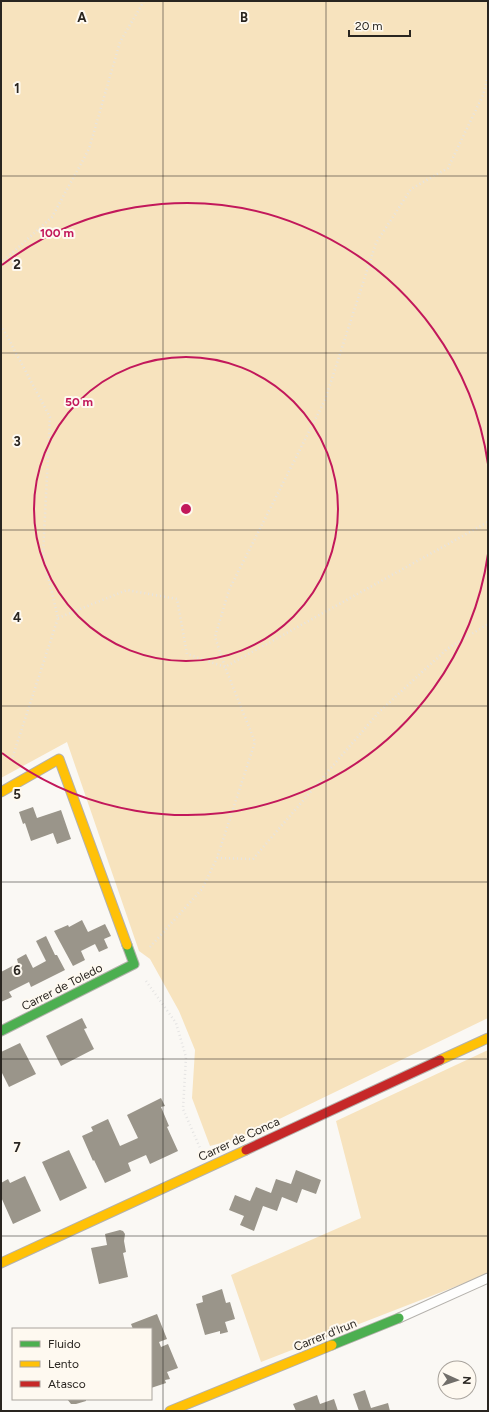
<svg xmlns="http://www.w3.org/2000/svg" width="489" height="1412" font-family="Figtree,sans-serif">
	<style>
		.green { fill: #f7e3be }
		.building { fill: #9a958a }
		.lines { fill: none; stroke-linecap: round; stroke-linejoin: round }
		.lane-casing { stroke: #b4b1ac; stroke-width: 11 }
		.fast-casing { stroke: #b4b1ac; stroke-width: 11 }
		.slow-casing { stroke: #b4b1ac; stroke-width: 11 }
		.jam-casing { stroke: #b4b1ac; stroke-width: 11 }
		.path { stroke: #e5e4e3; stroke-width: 2.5; stroke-dasharray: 1 3; stroke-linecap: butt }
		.lane { stroke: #fefefd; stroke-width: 9 }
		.fast { stroke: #4caf50; stroke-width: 9 }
		.slow { stroke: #ffc107; stroke-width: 9 }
		.jam { stroke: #c62828; stroke-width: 9 }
		.grid { fill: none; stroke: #292520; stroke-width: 1; stroke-opacity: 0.55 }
		.ring { fill: none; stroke: #c2185b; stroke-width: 2 }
		.labels { text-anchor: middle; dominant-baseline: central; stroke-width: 4; stroke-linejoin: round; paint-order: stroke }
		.street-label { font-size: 12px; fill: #292520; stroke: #fef9f0 }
		.grid-label { font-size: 13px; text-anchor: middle; font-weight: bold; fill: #292520; stroke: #fef9f0; stroke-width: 4; stroke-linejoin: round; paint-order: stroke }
		.centre { fill: #c2185b; stroke: #fef9f0; stroke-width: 2 }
		.ring-label { font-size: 12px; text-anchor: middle; font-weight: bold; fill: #c2185b; stroke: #fef9f0; stroke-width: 4; stroke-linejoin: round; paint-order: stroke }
	</style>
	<rect width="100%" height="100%" fill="#faf8f4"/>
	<path class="green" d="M1,1h487v1017l-248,120 -30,8 -18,-48 3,-48 -16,-39 -29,-52 -11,-8 -72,-209 -66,36z
		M488,1050v224l-227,88 -30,-87 130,-57 -25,-97z"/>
	<path class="building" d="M33,807l4,11 24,-8 10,29 -14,5 -4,-11 -22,8 -6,-18 -2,1 -4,-12z
		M82,920l6,12 17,-8 6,12 -7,3 4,9 -9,4 -4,-8 -14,7 4,9 -12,6 -19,-35 14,-6 1,2z
		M46,936l9,19h2l8,15 -34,17 -2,-5 -20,10 3,5 -11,5v-30l17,-9 -1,-4 9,-5 7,14 13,-7 -10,-20z
		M82,1018l5,10 -3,1 10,20 -33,17 -15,-30z
		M20,1043l16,31 -27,13 -8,-16v-19z
		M161,1098l4,8 -4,1 8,19 -2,1 11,24 -28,13 -4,-9 -18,8 3,8 -26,12 -11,-23 -1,1 -11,-25 11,-5 -2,-4 17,-8 12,27 18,-8 -11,-23z
		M69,1150l18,38 -27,13 -18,-39z
		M296,1170l25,10 -5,14 -14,-5 -5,14 -15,-6 -5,14 -14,-5 -9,25 -14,-6 4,-9 -15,-6 6,-15 15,6 6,-14 15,6 5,-14 15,5z
		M25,1176l16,35 -28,13 -12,-27v-14l7,-4 2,4z
		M120,1230l3,1 2,3 -1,7 2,11 -3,1 5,24 -29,7 -8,-36 16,-3 -2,-11z
		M222,1289l4,14 4,-1 5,17 -10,3 3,10 -8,2v-3l-15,4 -9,-31 7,-2 -1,-6z
		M157,1314l10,25 -8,3 2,5 7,-3 10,24 -11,4 3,7 -5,1 1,3 -15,5v-59h-18l-2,-5z
		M365,1390l6,18 17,-5 2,8h-31l-6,-17z
		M317,1395l3,9 14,-5 4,12h-42l-3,-7z
		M67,1399h19v2l-10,3h-5z"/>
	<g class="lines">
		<g class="lane-casing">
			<path id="lane" d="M399,1318l89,-40"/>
		</g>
		<g class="fast-casing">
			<path id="fast" d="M1,1031l133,-67 -7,-19
				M332,1345l67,-27"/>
		</g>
		<g class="slow-casing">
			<path id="slow" d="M1,792l58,-33 68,186
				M440,1060l48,-22
				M1,1263l245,-113
				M170,1411l162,-66"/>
		</g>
		<g class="jam-casing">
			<path id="jam" d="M246,1150l194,-90"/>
		</g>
		<path class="path" d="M1,263l51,-46 37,-68 31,-107 24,-41
			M1,325l49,92 -7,138 15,63 -47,144
			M58,618l69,-28 50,9 10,55 38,13 263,-145
			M217,858l36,1 126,-147 68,-63 41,-25
			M150,947l52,-58 15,-31 38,-116 -30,-75 -10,-30 14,-47 96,-190 51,-157 35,-54 37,-21 35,-73 5,-19
			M146,981l30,42 10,34 -3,52 17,39"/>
		<use href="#lane" class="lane"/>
		<use href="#fast" class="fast"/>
		<use href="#slow" class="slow"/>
		<use href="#jam" class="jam"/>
	</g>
	<path class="grid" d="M163,1v1410M326,1v1410M1,176h487M1,353h487M1,530h487M1,706h487M1,882h487M1,1059h487M1,1236h487"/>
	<g class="ring">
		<circle cx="186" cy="509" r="152"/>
		<path d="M488 554A305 305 0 0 1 2 753M2 265A305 305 0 0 1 488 464"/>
	</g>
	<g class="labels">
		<g class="street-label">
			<text transform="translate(62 987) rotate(-27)">Carrer de Toledo</text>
			<text transform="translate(239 1139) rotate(-25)">Carrer de Conca</text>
			<text transform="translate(325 1335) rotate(-22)">Carrer d'Irun</text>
		</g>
	</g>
	<g class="grid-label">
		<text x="82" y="22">A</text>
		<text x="244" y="22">B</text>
		<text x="17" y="93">1</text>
		<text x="17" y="269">2</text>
		<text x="17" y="446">3</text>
		<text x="17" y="622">4</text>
		<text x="17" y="799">5</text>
		<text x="17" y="975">6</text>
		<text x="17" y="1152">7</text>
	</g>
	<circle cx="186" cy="509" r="6" class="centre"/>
	<g class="ring-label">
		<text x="57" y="237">100 m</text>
		<text x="79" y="406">50 m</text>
	</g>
	<rect width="489" height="1412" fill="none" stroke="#292520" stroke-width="4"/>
	<rect x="12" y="1328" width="140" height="72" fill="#fef9f0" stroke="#a9a49d"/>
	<rect x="20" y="1341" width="20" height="6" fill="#4caf50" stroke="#a9a49d"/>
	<text x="48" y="1348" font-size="12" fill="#292520">Fluido</text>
	<rect x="20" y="1361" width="20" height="6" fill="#ffc107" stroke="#a9a49d"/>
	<text x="48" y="1368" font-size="12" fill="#292520">Lento</text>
	<rect x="20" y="1381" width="20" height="6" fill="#c62828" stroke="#a9a49d"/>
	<text x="48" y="1388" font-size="12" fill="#292520">Atasco</text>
	<g transform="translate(457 1380) rotate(93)"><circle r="19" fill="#fef9f0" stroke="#a9a49d"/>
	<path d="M0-3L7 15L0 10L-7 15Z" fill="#726f6a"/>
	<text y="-6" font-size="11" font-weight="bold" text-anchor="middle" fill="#292520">N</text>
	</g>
	<path d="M349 30v6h61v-6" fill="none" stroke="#292520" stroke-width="2"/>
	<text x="355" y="30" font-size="12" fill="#292520" stroke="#fef9f0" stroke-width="3" paint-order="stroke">20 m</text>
</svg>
